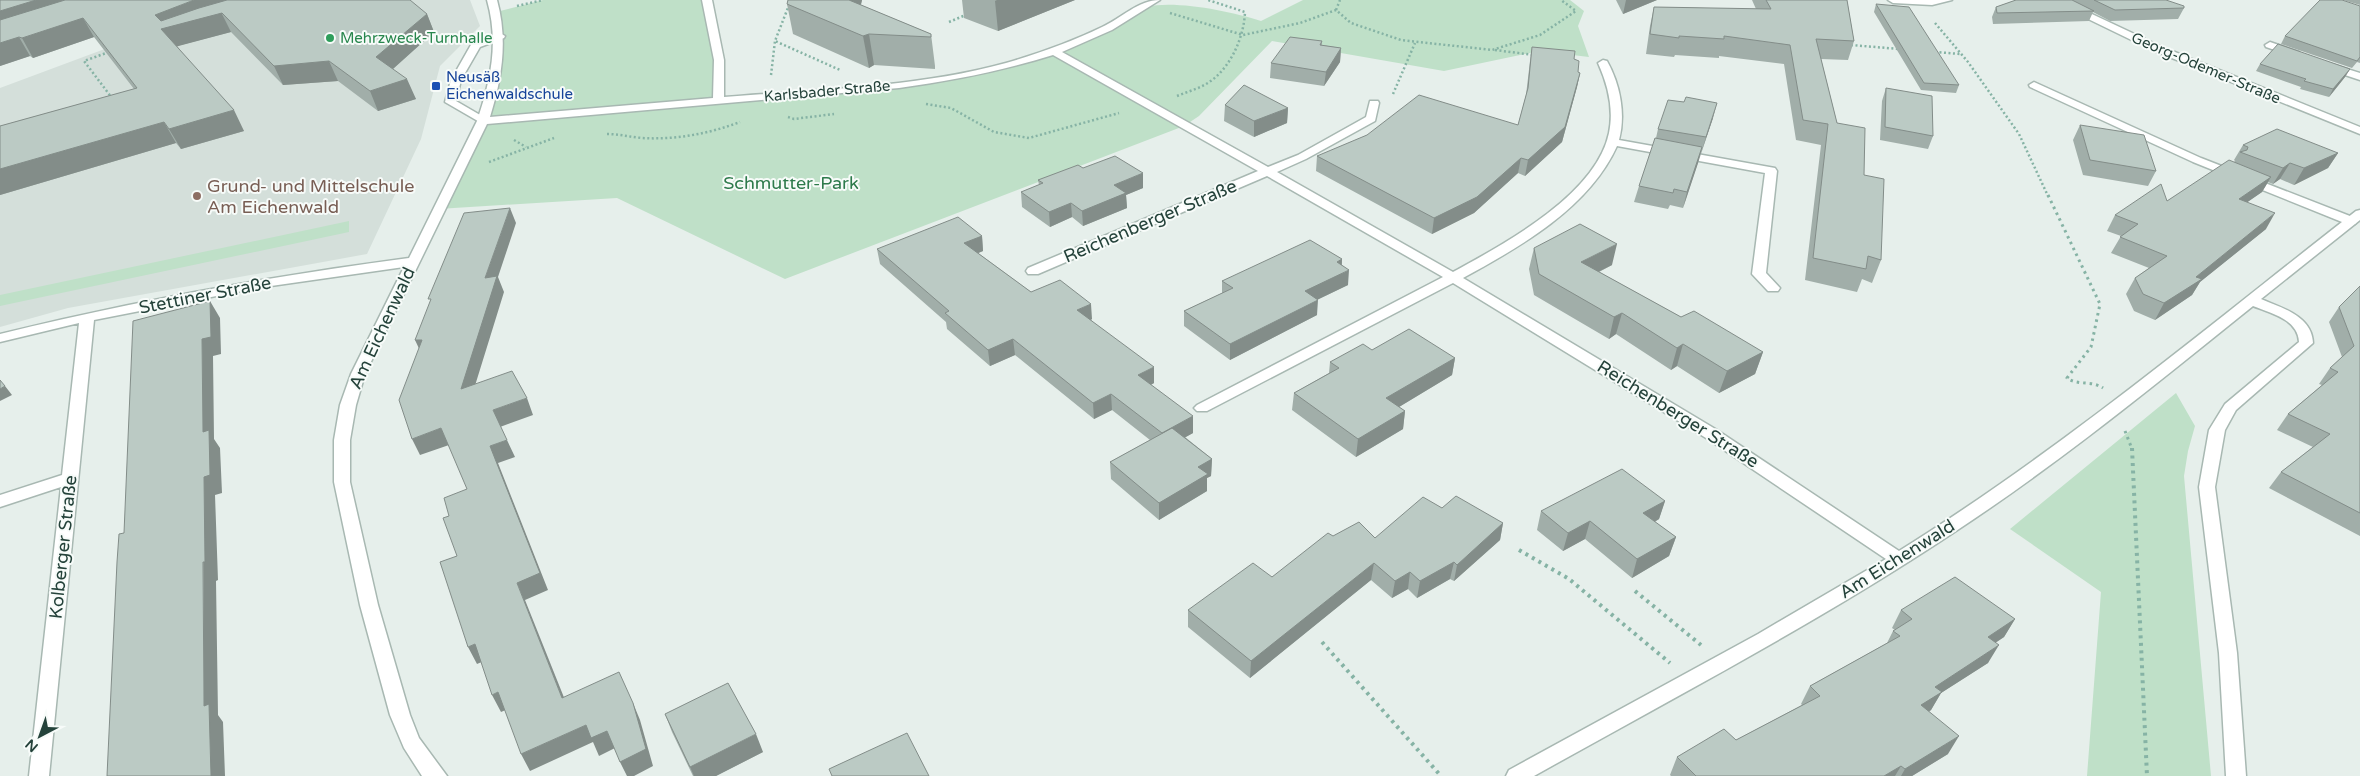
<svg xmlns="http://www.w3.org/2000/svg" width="2360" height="776" font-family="'Varela Round',sans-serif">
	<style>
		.built { fill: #d4dfda }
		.green { fill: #bfe0c8 }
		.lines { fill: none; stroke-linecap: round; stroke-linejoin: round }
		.service-casing { stroke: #a8b8b2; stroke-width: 3 }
		.minor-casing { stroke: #a8b8b2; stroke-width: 3 }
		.tertiary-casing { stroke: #a8b8b2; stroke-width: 3 }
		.path-far2 { stroke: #86b3a5; stroke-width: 2.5; stroke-dasharray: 2 2.5; stroke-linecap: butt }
		.path-far1 { stroke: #86b3a5; stroke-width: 3; stroke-dasharray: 2.5 4; stroke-linecap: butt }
		.path { stroke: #86b3a5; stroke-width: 4; stroke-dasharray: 3 4.5; stroke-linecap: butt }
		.service { fill: #fff; fill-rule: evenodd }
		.minor { fill: #fff; fill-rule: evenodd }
		.tertiary { fill: #fff; fill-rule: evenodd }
		.wall { fill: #a1aea9 }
		.shaded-wall { fill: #838d89 }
		.building { fill: #bbcac4; stroke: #838d89 }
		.leisure-dot { fill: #2e9e5b; stroke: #f7fbf9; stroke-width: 2 }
		.transit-dot { fill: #1a4fb4; stroke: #f7fbf9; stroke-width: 2 }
		.education-dot { fill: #8d6e63; stroke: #f7fbf9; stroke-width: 2 }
		.labels { text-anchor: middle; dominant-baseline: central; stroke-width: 4; stroke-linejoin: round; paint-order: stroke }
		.far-leisure-label { font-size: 15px; fill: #27864d; stroke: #f7fbf9; text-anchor: start }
		.far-street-label { font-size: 15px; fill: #24423a; stroke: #f7fbf9 }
		.far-transit-label { font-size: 15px; fill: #164399; stroke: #f7fbf9; text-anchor: start }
		.park-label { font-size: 18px; fill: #2d7a4b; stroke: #f7fbf9 }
		.education-label { font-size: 18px; fill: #785e54; stroke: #f7fbf9; text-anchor: start }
		.street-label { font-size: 18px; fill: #24423a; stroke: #f7fbf9 }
	</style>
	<rect width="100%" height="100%" fill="#e6efeb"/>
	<path class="built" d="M264,0h206l10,26 -40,40 -19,73 -54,115 -299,54 -68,19v-239l145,-54z"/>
	<path class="green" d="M543,0h164l9,37 2,63 169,-14 88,-14 78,-21 93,-44c29,-7 84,4 115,14l42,-21h267l14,11 -6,15 11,31 -50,-6 -95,20 -172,-30 -73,75 -15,10 -399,153 -168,-81 -179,11 56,-122 2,-75z
		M349,221v11l-349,74v-11z
		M2176,393l19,33 -7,25 -4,25 27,300h-124l14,-184 -91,-63z"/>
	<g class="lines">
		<g class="service-casing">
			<path id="service" d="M500,33l5,3 -1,2 -24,9 -19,33 -5,21 31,18v4l-4,1 -38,-22 6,-22 21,-37z
				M2270,42l29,10 1,2 -5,3 -29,-10 -1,-2z
				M2328,63l32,10v7l-36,-12v-4z
				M2034,82l167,76 154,60 2,3 -2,3h-8l-154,-62 -163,-75 -1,-2z"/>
		</g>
		<g class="minor-casing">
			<path id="minor" d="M487,0h10c11,40 5,78 -7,117l223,-19 1,-38 -12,-60h10l12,60v37c93,-8 191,-9 282,-34 34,-10 65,-21 96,-36 20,-9 36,-27 58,-27l-48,30 -50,22 206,115 30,-12 68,-38 4,-16h8l1,2 -4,18 -69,38 -29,13 176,100c51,-28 143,-77 156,-139 5,-24 -1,-48 -11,-70l5,-3 4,1c13,23 19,53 12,79l156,28 2,3 -11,102 14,15 -2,3h-10l-16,-17 13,-101 -148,-27c-28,62 -97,101 -154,132l254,152 182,121c162,-101 307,-223 457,-340l4,-1v10l-99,79c21,9 51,17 52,44l-77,67 -11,20 -10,57 22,166 9,123h-20l-7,-123 -20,-166 10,-57 16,-26 74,-62c-1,-23 -29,-29 -46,-36 -98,79 -195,158 -300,227 -134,89 -278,164 -419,243h-28l3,-6 249,-136 128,-75 -180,-121 -253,-155 -246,128h-10l-3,-3 3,-3 246,-128 -176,-101 -229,98h-10l-2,-3 2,-3 230,-97 -205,-116c-51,16 -102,26 -154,33l-412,36 -122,250 -9,31 -6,35v42l28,123 32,110 9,23 28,38h-25l-18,-28 -14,-33 -30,-110 -26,-123v-42l6,-35 11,-31 53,-107 -147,21 -163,32 -45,456h-20l32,-289 -61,20v-12l62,-20 17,-152 -79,19v-8c135,-33 271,-58 409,-76l68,-137c14,-41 22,-79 10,-121z
				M1888,0h64l-20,5 -39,-2z"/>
		</g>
		<g class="tertiary-casing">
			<path id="tertiary" d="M2049,0h13l98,46 200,81v7l-208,-84z"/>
		</g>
		<path class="path-far2" d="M791,0l-16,41 65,29
			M517,6l26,-6
			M1336,10l4,-10
			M1170,13l73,22 57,-12 36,-13 15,13 50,17 91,10 48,-15 36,-24 -15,-11
			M949,22l19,-8
			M1935,23l33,39 51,72 29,62
			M1851,45l48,4
			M1495,50l39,5
			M109,52l-25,9 28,37
			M1935,52l26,2
			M771,75l4,-34
			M1393,94l22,-51
			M1177,96c12,-5 25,-8 35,-16 20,-15 32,-44 33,-68l-37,-12
			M926,104l25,4 43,24 35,6 90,-25
			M788,117l6,2 40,-5
			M607,134c12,0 23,3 35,4 33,2 66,-4 98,-16
			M514,140l12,7
			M489,162l65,-24"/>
		<path class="path-far1" d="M2048,195l52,109 -9,43 -24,31c11,8 24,2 36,10
			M2125,431l7,18"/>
		<path class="path" d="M2132,448l15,328
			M1519,550l50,29 101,84
			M1635,591l66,54
			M1322,642l119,134"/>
		<use href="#service" class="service"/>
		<use href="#minor" class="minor"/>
		<use href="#tertiary" class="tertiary"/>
	</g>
	<path class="wall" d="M0,0l427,14 7,18 -41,37 23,30 -38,12 -40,-30 -55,4 -52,-53 -54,14 67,85 -63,18 -5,-6 -176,52v-69l134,-37 -40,-52 -61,21 -3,-2 -30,10z
		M788,0h74l-1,5 70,29 4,32v3l-61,-4 -5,3 -76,-34 -6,-30z
		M962,0h113l-77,31 -34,-13z
		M1616,0h41l-34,14z
		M1752,0h95l7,41 -6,19 -27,-1 16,64 27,52 17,85 -9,23 -10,-4 -5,13 -52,-12 16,-135 -25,-5 -12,-76 -65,-8v2l-44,-3 -1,2 -28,-3 4,-28 4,-19 102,2z
		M2016,0h150l18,8 -6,11 -68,2 -17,-9 -4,9 -96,3 -1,-7 4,-10z
		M2343,0h17v5z
		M1876,4l83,81 -3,8 -35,-3 -47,-78z
		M2360,6v57l-3,-1 -5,6 -71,-24 4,-8z
		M1322,41v4l19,3 -1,14 -16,24 -54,-8 1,-15z
		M1532,47l42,12 4,13 2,1 -3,14 -15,55 -37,34 -7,-3 -44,40 -42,21 -116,-63 1,-15 201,-31 8,-30 4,-34z
		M2260,64l90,5 -5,8 -16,20 -29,-8 1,-2 -45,-16z
		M1886,88l47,48 -5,13 -48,-9 2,-39z
		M1225,105l63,3 -1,15 -33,14 -30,-16z
		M1713,118l-30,90 -13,-3 -2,4 -34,-7 5,-16 17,-48 2,-9z
		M2080,125l76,46 -8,15 -65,-11 -10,-35z
		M2243,145l95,8 -10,15 -34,17 -14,-6 -7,5 -5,-2 -6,10 -15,10 19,27 -66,53 -8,13 -37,25 -21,-9 -8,-17 9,-16 14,-10 -38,-15 10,-17 -14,-5 8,-16 52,-14 67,-39 1,-1 -1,-1z
		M1083,168l60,20 -17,7 1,13 -44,18 -11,-9 -22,10 -28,-20 -1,-15 18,-7 -1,-5z
		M982,236l1,15 -5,2 53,39 61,27 -1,1 63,63 -3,2 42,48 -8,4 27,22 -1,17 -4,2v13l-48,29 -48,-41 -1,-17 40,-22 -38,-30 -18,9 -79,-64 -25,11 -43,-37 -1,-7 -66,-58 -3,-15z
		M1534,248l78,17 -13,7 82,45 82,35 -8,22 -36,19 -42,-27 -6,4 -55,-36 -7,5 -75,-44 -5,-26z
		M1342,259v6l6,20 -31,15v15l-87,45 -46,-34v-15l38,-18v-12z
		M2360,286v250l-91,-48 12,-16 32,-25 -36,-17 11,-16 34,-29 -3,-1 11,-16 12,-11 -13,-35 10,-15z
		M1372,350l83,8 -3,17 -53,32 6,4 -2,18 -47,28 -64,-47 2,-17 35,-20 1,-11z
		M1665,501l-6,18 -4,3 21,15 -7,19 -37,22 -47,-39 -22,12 -26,-21 4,-19z
		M1442,508l61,15 -3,17 -46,41 -4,-2 -33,19 -9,-9 -16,9 -21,-18 -121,98 -62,-51v-17l84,-33 103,-39z
		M1901,610l114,9 -11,18 -9,6 -7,20 -47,30 -10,17 -2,2 19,42 -36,22h-241l-1,-1 7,-18 59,-17 66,-35 -1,-1 9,-18 77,-43 6,-12 2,-1 -3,-2z
		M665,714l98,38 -47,24h-23l-21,-44z"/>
	<path class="shaded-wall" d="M36,0h71l-107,33v-22z
		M194,0h81l-53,14 9,18 -60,16 -10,-19 -6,-14z
		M848,0h14l-8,30z
		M997,0h78l-77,31 -3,-30z
		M1626,0h31l-34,14z
		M427,14l7,18 -49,44 -9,-19z
		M83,18l11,19 -61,21 -11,-20z
		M869,34l5,31 -5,3 -6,-32z
		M19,37l11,19 -30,10v-23z
		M1341,48l-1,14 -16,24 2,-14z
		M329,61l9,20 -55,4 -9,-19z
		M2350,69l-5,8 -16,20 4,-8z
		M1580,73l-3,14 -15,55 -37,34 3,-16z
		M407,79l9,20 -38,12 -8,-20z
		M1717,103l-4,15 -12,35 5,-16z
		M1288,108l-1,15 -33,14v-16z
		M234,110l10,21 -63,18 -12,-20z
		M164,122l12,21 -176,52v-26z
		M1702,147l-4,16 -15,45 4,-16z
		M2338,153l-10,15 -34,17 10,-17z
		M1521,158l-3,15 -44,40 -42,21 2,-16z
		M2290,163l-10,16 -7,5 10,-16z
		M1143,173v15l-17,7 1,13 -44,18 -1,-15 32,-26z
		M2271,177l-9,15 -33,23 10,-16z
		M1071,203l1,14 -22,10 -1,-15z
		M510,208l6,15 -18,54 6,15 -35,113 -8,-16 24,-111z
		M2275,213l-9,16 -66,53 -8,13 -37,25 9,-17z
		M982,236l1,15 -17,7 -2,-15z
		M1617,244l-5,21 -36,18 5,-21z
		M1342,259l-1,15 8,-4 -1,15 -44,21 1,-15 32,-29z
		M1318,300l-1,15 -87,45v-16z
		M210,301l10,17 1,36 -8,2 1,83 6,9 2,45 -7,2 3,85 -2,1 2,134 5,7 2,54h-14l-7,-70 -2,-367z
		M1091,304l1,15 -14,7 -1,-16z
		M1622,313l-6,21 -7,5 5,-22z
		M1013,339l2,16 -25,11 -2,-16z
		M415,340h7l1,17z
		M1683,344l-6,22 -6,4 6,-22z
		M1763,352l-8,22 -36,19 8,-22z
		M1455,358l-3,17 -68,41 2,-18z
		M1154,367v16l-16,8v-16z
		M5,386l7,9 -12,6v-12z
		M1111,394l1,16 -18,9 -1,-16z
		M527,398l6,17 -33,12 -7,-17z
		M1405,411l-2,18 -47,28 2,-18z
		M1193,416v17l-30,17 -1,-17z
		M441,428l8,17 -29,10 -8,-16z
		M507,440l8,17 -17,6 50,127 -23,10 46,115 -9,-17 -45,-115 -27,-137z
		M1212,459l-1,17 -4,2v13l-48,29v-17l39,-36z
		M1665,501l-6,18 -22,12 6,-18z
		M1590,521l-5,18 -22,12 5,-18z
		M1503,523l-3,17 -46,41 3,-16z
		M1676,537l-7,19 -37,22 5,-19z
		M1454,562l-4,17 -33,19 3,-17z
		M1374,563l-3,17 -121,98 1,-17z
		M1410,572l-2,17 -16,9 3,-17z
		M2015,619l-11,18 -27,18 11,-18z
		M475,644l9,17 -7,3 -9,-17z
		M1999,645l-11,18 -47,30 -10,17 -20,12 10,-17 14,-18z
		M498,692l10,17 -7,3 -9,-17z
		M633,703l7,17 13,46 -19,10h-7l-7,-14z
		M586,725l21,6 8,17 -16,8 -6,-14 -63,29 -9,-17z
		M756,734l7,18 -47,24h-22l-4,-9z
		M1959,736l-11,18 -36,22h-11l4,-7z
		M1901,766l-6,10h-11z"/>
	<path class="building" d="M0,0h36l-36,11z
		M65,0h129l-39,15 6,6 38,-13 28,-8h183l17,14 -51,43 31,22 -37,12 -41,-30 -55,5 -52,-53 -61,16 73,81 -65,19 -5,-7 -164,47v-43l137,-38 -54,-70 -61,20 -3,-1 -19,6v-23z
		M788,0h61l82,34v3l-62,-3 -6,2 -76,-32z
		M1766,0h81l7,41 -38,-2 21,84 28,5 -1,47 20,4 -3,81 -13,-4 -2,13 -53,-11 15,-134 -25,-4 -13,-75 -66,-9v3l-45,-3v2l-29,-4 4,-27 117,2z
		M2016,0h56l22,11 -97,2 -1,-6z
		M2094,0h72l18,6v2l-69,2z
		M2320,0h22l18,6v51l-3,4 -72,-25z
		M1876,4l33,3 50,78 -35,-2z
		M1290,37l32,4 -2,4 21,3 -15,24 -55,-9z
		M2278,44l72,25 -17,20 -29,-8 2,-2 -46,-15z
		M1532,47l43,4 -1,8 5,2 -1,11 2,1 -15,54 -37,33 -7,-2 -44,39 -43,21 -117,-62 50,-21 52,-40 99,30 10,-37z
		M1244,85l44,23 -34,13 -29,-16z
		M1886,88l46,8 1,40 -48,-9z
		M1686,97l31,6 -11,34 -48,-8 10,-29 16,2z
		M2080,125l64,10 12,36 -66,-11z
		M2277,129l61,24 -34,15 -14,-5 -7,5 -43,-16 7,-2 1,-3 -5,-2z
		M1655,138l47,9 -15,45 -13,-3 -1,4 -34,-7z
		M1115,156l28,17 -29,12 12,8 -44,18 -11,-8 -22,9 -28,-20 22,-9 -5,-3 40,-15 5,3z
		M2229,160l42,17 -32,22 36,14 -79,64 6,2 -38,24 -21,-9 -8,-16 32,-22 -47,-19 18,-13 -23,-9 46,-31 6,17z
		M510,208l-25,70 12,-2 -36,113 51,-18 15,27 -34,12 14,30 -17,6 50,127 -23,10 45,115 57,-26 14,31 13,46 -26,13 -13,-31 -16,7 -5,-13 -65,29 -23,-62 -6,3 -17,-51 -7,3 -28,-85 17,-6 -14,-38 6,-2 -5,-18 23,-9 -26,-61 -29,11 -13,-39 23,-60h-7l16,-41h-3l36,-86z
		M958,217l24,19 -18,7 67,49 29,-12 31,24 -14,6 77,57 -16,8 55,41 -31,17 -51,-39 -18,9 -80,-64 -25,11 -43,-37 4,-2 -72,-62z
		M1580,224l37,20 -36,18 100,55 13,-6 69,41 -36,19 -44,-27 -6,4 -55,-35 -8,4 -75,-43 -5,-26z
		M1310,240l32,19 -5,3 12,8 -44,21 13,9 -88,44 -46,-33 49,-23 -11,-7z
		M2360,286v227l-79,-41 49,-38 -42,-20 50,-42 -8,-4 24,-22 -15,-39z
		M210,301l1,36 -9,2 1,93 6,-2 1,45 -6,2 1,85h-2l1,144 5,-2 2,72h-104l10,-214 2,-28 5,-1 9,-212z
		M1409,329l46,29 -69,40 19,13 -47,28 -64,-46 45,-25 -9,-6 33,-18 9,6z
		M0,380l5,6 -5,3z
		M1172,428l40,31 -14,8 10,7 -49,29 -49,-41z
		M1622,469l43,32 -22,12 33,24 -39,22 -47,-38 -22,12 -27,-22z
		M1456,496l47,27 -46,42 -3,-3 -34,19 -10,-9 -15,9 -21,-18 -123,98 -63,-51 65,-47 19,14 56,-44 5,3 26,-14 16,16 48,-41 19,11z
		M1955,577l60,42 -27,18 11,8 -64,42 7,5 -21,13 38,31 -54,33 -4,-3 -17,10h-188l-19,-19 47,-28 12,11 84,-44 -10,-10 90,-50 -7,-5 19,-12 -11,-9z
		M728,683l28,51 -66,33 -25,-53z
		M907,733l22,43h-97l-3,-7z"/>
	<circle class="leisure-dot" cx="330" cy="38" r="5"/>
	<rect class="transit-dot" x="431" y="81" width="10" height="10" rx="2.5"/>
	<circle class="education-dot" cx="197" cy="196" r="5"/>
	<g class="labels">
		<g class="far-leisure-label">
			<text x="340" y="38">Mehrzweck-Turnhalle</text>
		</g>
		<g class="far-street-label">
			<text transform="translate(2206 68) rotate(23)">Georg-Odemer-Straße</text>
			<text transform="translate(827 91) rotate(-5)">Karlsbader Straße</text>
		</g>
		<g class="far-transit-label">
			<text x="446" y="77">Neusäß<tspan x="446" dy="17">Eichenwaldschule</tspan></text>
		</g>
		<g class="park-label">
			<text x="791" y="183">Schmutter-Park</text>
		</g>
		<g class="education-label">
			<text x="207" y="186">Grund- und Mittelschule<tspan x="207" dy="21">Am Eichenwald</tspan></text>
		</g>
		<g class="street-label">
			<text transform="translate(1150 221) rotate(-23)">Reichenberger Straße</text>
			<text transform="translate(205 295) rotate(-11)">Stettiner Straße</text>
			<text transform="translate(382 328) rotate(-65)">Am Eichenwald</text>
			<text transform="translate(1678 414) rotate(32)">Reichenberger Straße</text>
			<text transform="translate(63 547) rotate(-84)">Kolberger Straße</text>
			<text transform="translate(1897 559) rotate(-32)">Am Eichenwald</text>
		</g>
	</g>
	<g transform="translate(40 736) rotate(221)" stroke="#f7fbf9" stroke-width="4" paint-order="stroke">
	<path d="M0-4L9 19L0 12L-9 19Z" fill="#24423a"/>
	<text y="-8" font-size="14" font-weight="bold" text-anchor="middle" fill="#24423a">N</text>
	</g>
</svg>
